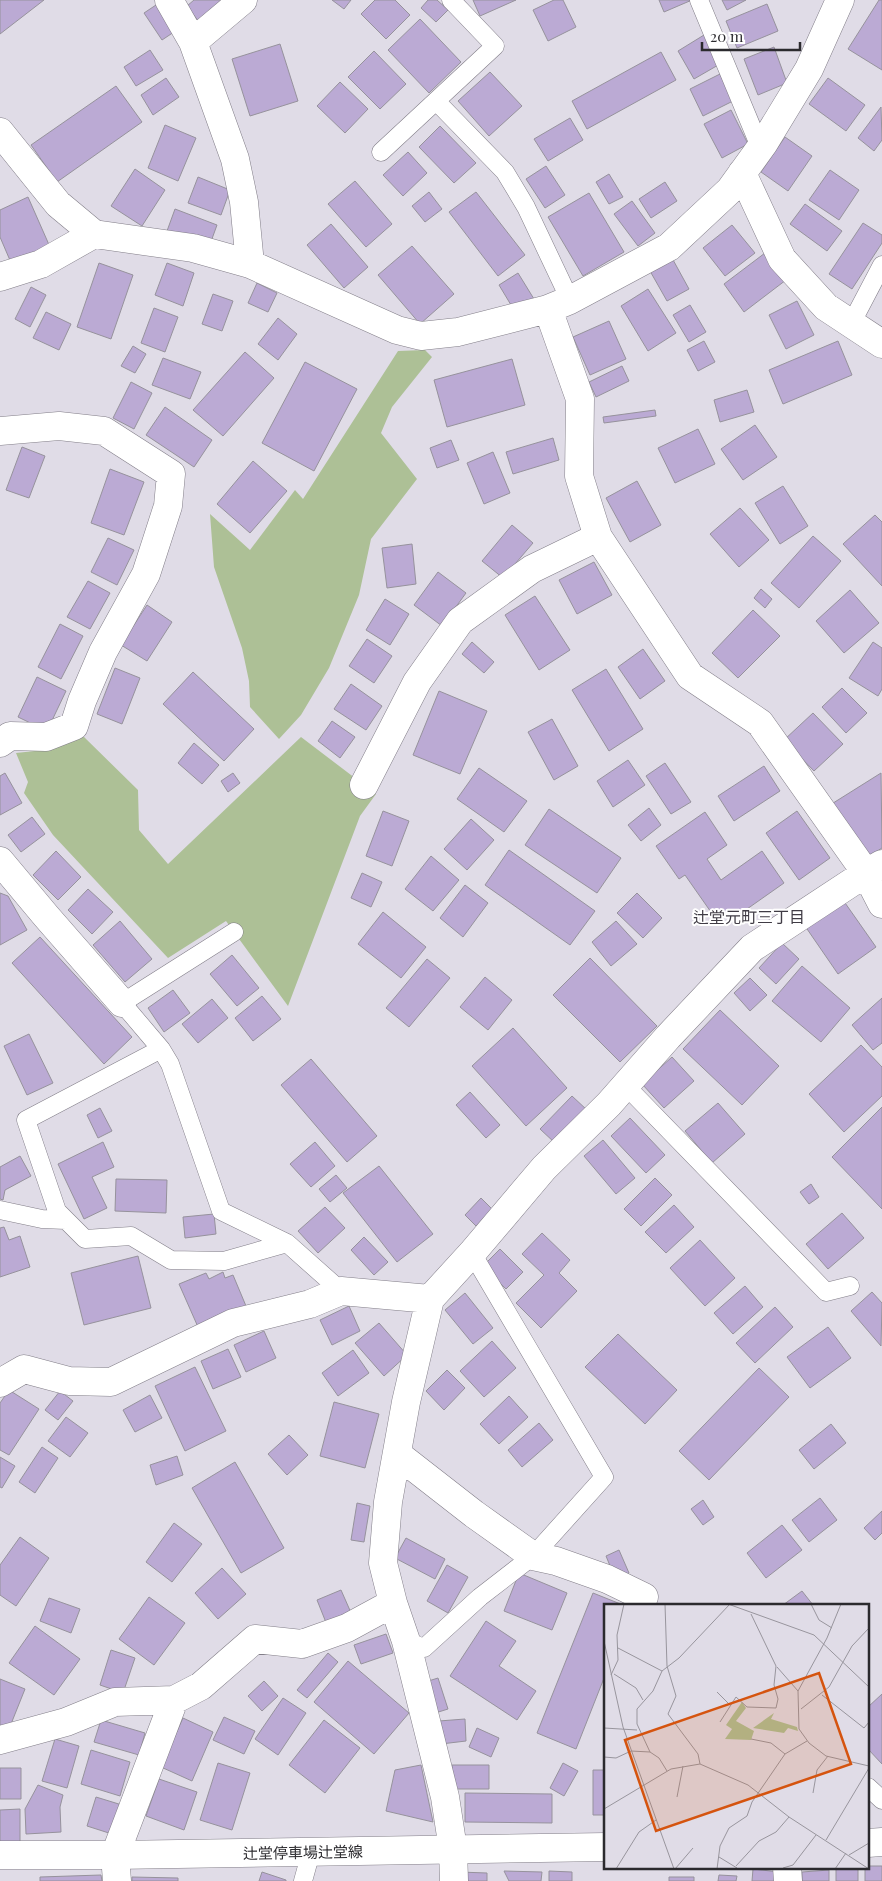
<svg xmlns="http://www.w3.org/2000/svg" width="882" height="1881" font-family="'Playfair Display','Noto Sans JP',serif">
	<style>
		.green { fill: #adc096 }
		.building { fill: #bbaad4; stroke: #96929c }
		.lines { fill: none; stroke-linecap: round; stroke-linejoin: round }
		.lane-casing { stroke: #827e88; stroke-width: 19 }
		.street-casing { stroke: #827e88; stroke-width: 29 }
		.secondary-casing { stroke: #827e88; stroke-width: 29 }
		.lane { stroke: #fff; stroke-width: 18 }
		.street { stroke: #fff; stroke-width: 28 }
		.secondary { stroke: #fff; stroke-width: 28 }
		.labels { text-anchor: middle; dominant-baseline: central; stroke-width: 4; stroke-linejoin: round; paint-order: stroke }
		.street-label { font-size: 15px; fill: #2b2a2e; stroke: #fff }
		.neighbourhood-label { font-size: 16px; fill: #403c45; stroke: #fff }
		.inset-road { fill: none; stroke: #98959d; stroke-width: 1 }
		.view { fill: #d5540f; fill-opacity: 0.15; stroke: #d5540f; stroke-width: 2.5 }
		.inset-edge { fill: none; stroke: #2b2a2e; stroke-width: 2.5 }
	</style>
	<rect width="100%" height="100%" fill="#e0dce7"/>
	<path class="green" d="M425,350l7,7 -40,50 -11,26 36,46 -46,60 -12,56 -30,73 -28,47 -22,24 -29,-32 -1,-26 -7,-33 -28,-81 -4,-53 40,36 45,-60 8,9 95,-148z
		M83,736l55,54 1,40 29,34 133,-127 75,57 -16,22 -72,190 -62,-85 -58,37 -115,-123 -29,-42 4,-11 -12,-29 28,-3z"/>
	<path class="building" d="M0,0h44l-44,34z
		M194,0h27l2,4 -24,18 -12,-16z
		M332,0h19l-7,9z
		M375,0h20l15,15 -24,24 -25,-25z
		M428,0h9l11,10 -12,12 -15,-14z
		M473,0h43l-36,16z
		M554,0h9l13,27 -28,14 -15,-31z
		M659,0h33l-28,12z
		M722,0h24l-19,10z
		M879,0h3v70l-34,-21z
		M767,4l11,27 -41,17 -11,-27z
		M156,5l18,27 -12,8 -18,-27z
		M420,19l41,43 -32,31 -41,-43z
		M704,35l16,29 -26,15 -16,-28z
		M280,44l18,57 -48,15 -18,-57z
		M774,47l13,36 -29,12 -14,-36z
		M150,50l13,20 -27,16 -12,-19z
		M374,51l32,33 -26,25 -32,-32z
		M661,52l15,28 -89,49 -15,-28z
		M490,72l32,34 -33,30 -31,-35z
		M720,74l13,27 -30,15 -13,-27z
		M166,78l13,19 -26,18 -12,-20z
		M828,78l37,27 -19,26 -37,-27z
		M340,82l28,27 -23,24 -28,-27z
		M116,86l26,36 -85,60 -26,-37z
		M881,107l1,33 -8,11 -16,-13z
		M731,110l17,34 -26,14 -18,-34z
		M570,118l13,22 -35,21 -14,-22z
		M165,125l31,13 -18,43 -30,-13z
		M440,126l36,37 -22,20 -35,-36z
		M785,137l27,19 -24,35 -27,-19z
		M408,152l19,21 -24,23 -20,-21z
		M546,166l19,29 -20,13 -19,-29z
		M135,169l30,21 -23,36 -31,-20z
		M830,170l29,20 -20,30 -30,-20z
		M609,174l14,23 -14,7 -13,-22z
		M198,177l32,13 -9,25 -33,-12z
		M355,181l37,43 -26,23 -38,-43z
		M665,182l12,19 -26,17 -12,-19z
		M429,192l13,17 -17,13 -13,-16z
		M476,192l49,63 -27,21 -49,-64z
		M589,193l35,59 -41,24 -35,-59z
		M28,197l22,50 -38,18 -12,-28v-27z
		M632,201l23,32 -17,13 -24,-32z
		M805,204l37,27 -15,20 -37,-27z
		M175,209l42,16 -8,22 -42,-16z
		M863,223l19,12v8l-30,46 -23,-15z
		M331,224l37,43 -24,21 -37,-43z
		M732,225l23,28 -30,23 -22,-28z
		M412,246l42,48 -34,30 -42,-49z
		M765,253l21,27 -42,32 -20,-28z
		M672,258l17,31 -22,12 -17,-30z
		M99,263l34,12 -22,64 -34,-12z
		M167,263l27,10 -11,33 -28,-11z
		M518,273l16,26 -20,11 -15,-25z
		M257,283l20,10 -9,19 -20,-9z
		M31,287l15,8 -16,32 -15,-8z
		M648,289l28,44 -28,18 -27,-45z
		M213,294l20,7 -11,30 -20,-7z
		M797,301l17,34 -28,14 -17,-34z
		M690,305l16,27 -17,10 -16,-27z
		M154,308l24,9 -13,35 -24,-9z
		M46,312l25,12 -12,26 -26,-12z
		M278,318l19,16 -19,26 -20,-16z
		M609,321l17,38 -36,16 -17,-38z
		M704,341l11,21 -17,9 -11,-21z
		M838,341l14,34 -69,29 -14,-34z
		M133,346l13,8 -11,19 -14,-7z
		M245,352l29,26 -51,58 -30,-26z
		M163,358l38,14 -11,27 -38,-14z
		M512,359l13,46 -78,22 -13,-47z
		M305,362l52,27 -43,82 -52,-28z
		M622,366l7,15 -33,16 -7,-15z
		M131,382l21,11 -18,36 -21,-11z
		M747,390l7,22 -34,10 -6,-22z
		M165,407l47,33 -18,27 -48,-32z
		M655,410l1,6 -52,7 -1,-6z
		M755,425l22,32 -34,23 -22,-31z
		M698,429l17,35 -40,19 -17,-35z
		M553,438l6,22 -46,14 -7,-22z
		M451,440l8,20 -22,8 -7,-20z
		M22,447l23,9 -16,42 -23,-8z
		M493,452l17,41 -26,11 -17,-41z
		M253,461l34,30 -37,42 -33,-29z
		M110,469l34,13 -20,53 -33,-12z
		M637,481l24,44 -31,17 -24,-44z
		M783,486l25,40 -28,18 -25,-41z
		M740,508l29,32 -30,27 -29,-33z
		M875,515l7,7v64l-39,-42z
		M512,525l21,18 -30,35 -21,-17z
		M813,536l28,25 -42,47 -28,-25z
		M108,538l26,12 -17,35 -26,-13z
		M412,544l4,40 -29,4 -5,-40z
		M594,562l18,33 -35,19 -18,-34z
		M438,572l28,21 -24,33 -28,-21z
		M88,581l22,12 -20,36 -23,-12z
		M761,589l11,10 -7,9 -11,-10z
		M850,590l29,33 -35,30 -28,-32z
		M535,596l35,54 -31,20 -34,-55z
		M385,599l24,15 -19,31 -24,-15z
		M147,605l25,17 -25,39 -26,-16z
		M753,610l27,26 -42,42 -26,-25z
		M60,624l23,12 -22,43 -23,-12z
		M367,639l25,17 -18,27 -25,-17z
		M472,642l22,20 -10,11 -22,-19z
		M873,642l9,6v41l-4,7 -29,-18z
		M643,649l22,32 -25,18 -22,-32z
		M115,668l25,10 -18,46 -25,-10z
		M606,669l37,60 -34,22 -37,-61z
		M193,672l61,57 -30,32 -61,-57z
		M37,677l29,14 -19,40 -29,-14z
		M351,684l31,22 -16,24 -32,-21z
		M842,688l25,25 -21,20 -24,-26z
		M439,691l48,20 -27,63 -47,-19z
		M813,713l30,31 -29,27 -30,-31z
		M552,719l26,47 -24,14 -26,-48z
		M332,721l23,16 -15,21 -22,-17z
		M194,743l25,22 -17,19 -24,-21z
		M628,760l17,25 -32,22 -16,-26z
		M665,763l26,39 -20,12 -25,-38z
		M764,766l16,25 -46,30 -16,-25z
		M479,768l48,33 -23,31 -47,-33z
		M5,773l17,30 -22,12v-39z
		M233,773l7,10 -12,9 -7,-11z
		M881,773l1,75 -18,11 -34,-54z
		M649,808l12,17 -20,16 -13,-16z
		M549,809l72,49 -24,35 -72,-48z
		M383,811l26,10 -17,45 -26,-10z
		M797,811l33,47 -31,22 -33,-47z
		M705,812l22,33 -20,14 14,21 41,-29 22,32 -54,38 -7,-12 -10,6 -28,-40 -6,4 -23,-33z
		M32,817l13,17 -24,18 -13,-17z
		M471,819l23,21 -27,30 -23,-21z
		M509,850l86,61 -25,34 -85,-60z
		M56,851l25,26 -23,23 -25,-25z
		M431,856l28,24 -26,31 -28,-22z
		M362,873l20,9 -11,25 -20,-9z
		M465,885l23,18 -25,34 -23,-19z
		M88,889l25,23 -21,22 -24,-24z
		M0,893l8,3 19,34 -27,15z
		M637,893l25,25 -19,20 -26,-25z
		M843,900l33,47 -38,27 -33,-48z
		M383,912l43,35 -25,31 -43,-34z
		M120,921l32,38 -27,23 -32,-37z
		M616,921l21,23 -26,22 -19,-24z
		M40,937l92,100 -28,27 -92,-101z
		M782,943l17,16 -23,25 -17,-16z
		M232,955l27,33 -22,18 -27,-32z
		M590,958l67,68 -37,36 -67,-67z
		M427,959l23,19 -41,49 -23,-19z
		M802,966l48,42 -29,34 -49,-41z
		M485,977l27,23 -24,30 -28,-23z
		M750,978l17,17 -17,16 -16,-18z
		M173,990l17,23 -26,19 -16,-24z
		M262,996l19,23 -28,22 -18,-23z
		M882,998v45l-9,7 -21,-25z
		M212,999l16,19 -30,25 -16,-19z
		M720,1010l59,56 -37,39 -59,-56z
		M513,1028l54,60 -41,38 -54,-60z
		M29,1034l24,49 -26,12 -23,-49z
		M861,1045l21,22v29l-38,36 -35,-38z
		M672,1057l22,24 -30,27 -22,-24z
		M311,1059l66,77 -30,26 -66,-77z
		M470,1092l30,33 -14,13 -30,-33z
		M572,1096l15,14 -32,33 -15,-14z
		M718,1103l27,31 -33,29 -27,-32z
		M882,1107v102l-50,-52z
		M100,1108l12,23 -14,7 -11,-23z
		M630,1118l35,37 -19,18 -35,-37z
		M603,1140l32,38 -19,16 -32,-38z
		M103,1142l11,25 -22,10 15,31 -23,11 -26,-55z
		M315,1142l20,24 -24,21 -21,-23z
		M20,1156l11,20 -26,14 -2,10 -3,-1v-32z
		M379,1166l54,68 -36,28 -54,-69z
		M336,1175l11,13 -17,14 -11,-13z
		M655,1178l17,17 -31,31 -17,-17z
		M116,1179l51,1 -1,33 -51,-2z
		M811,1184l8,13 -10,7 -9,-12z
		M481,1198l11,11 -16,17 -11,-11z
		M674,1205l20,22 -28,26 -21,-21z
		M325,1207l20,21 -27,25 -20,-22z
		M842,1213l22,25 -36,31 -22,-25z
		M214,1214l2,20 -31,4 -2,-21z
		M4,1227l5,13 11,-4 10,31 -30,10v-49z
		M542,1233l28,27 -11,13 18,18 -36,37 -25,-25 28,-28 -22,-21z
		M364,1237l24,25 -14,13 -23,-25z
		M700,1240l35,38 -30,28 -35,-38z
		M500,1249l23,23 -17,17 -23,-23z
		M138,1256l13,52 -67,17 -13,-52z
		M223,1272l2,6 8,-3 13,31 -48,21 -19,-43 27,-11 3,6z
		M745,1286l18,21 -30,27 -19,-21z
		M872,1292l10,11 -1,43 -30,-35z
		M465,1293l28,35 -20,16 -28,-34z
		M349,1306l11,25 -28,14 -12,-25z
		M775,1307l18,20 -38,36 -19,-20z
		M379,1323l28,32 -23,21 -29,-33z
		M828,1327l23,31 -41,30 -23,-31z
		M264,1331l12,27 -30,14 -12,-27z
		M618,1334l59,56 -32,34 -60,-57z
		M492,1341l24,27 -32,29 -24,-26z
		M228,1349l13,28 -28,12 -12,-28z
		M353,1350l16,23 -31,23 -16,-23z
		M195,1367l31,64 -41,20 -30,-65z
		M759,1368l30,29 -80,83 -30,-29z
		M447,1370l18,18 -21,22 -18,-19z
		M9,1390l30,19 -30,46 -9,-5v-47z
		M60,1391l13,10 -15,19 -13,-10z
		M150,1395l12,23 -27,14 -12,-22z
		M509,1396l19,21 -29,27 -19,-20z
		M334,1402l45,12 -14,54 -45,-12z
		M66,1417l22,16 -18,24 -22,-16z
		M539,1423l14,17 -31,27 -14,-17z
		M831,1424l15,19 -32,26 -15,-19z
		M289,1435l19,20 -21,20 -19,-21z
		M42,1447l16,11 -23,35 -16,-11z
		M177,1456l6,19 -27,10 -6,-20z
		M0,1457l15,9 -13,22 -2,-1z
		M235,1462l49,86 -43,25 -49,-85z
		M820,1498l17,22 -28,22 -17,-22z
		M703,1500l11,17 -11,8 -12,-16z
		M357,1503l13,3 -6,36 -13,-2z
		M882,1511v22l-7,7 -11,-12z
		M174,1523l28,21 -30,38 -26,-20z
		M782,1525l20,25 -36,28 -19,-25z
		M20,1537l29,21 -33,48 -16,-11v-30z
		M406,1538l39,21 -10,20 -40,-21z
		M619,1550l10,23 -14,5 -9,-22z
		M447,1565l21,12 -20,36 -21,-12z
		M222,1568l24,26 -28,25 -23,-26z
		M519,1573l48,20 -15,37 -48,-19z
		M341,1590l11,25 -25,10 -10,-25z
		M802,1591l11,14h-30z
		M593,1593l30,12h-17v68l-30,76 -39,-16z
		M149,1597l36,26 -31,42 -35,-26z
		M49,1598l31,11 -9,24 -31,-12z
		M486,1621l30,20 -17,25 37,25 -19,29 -67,-44z
		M35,1626l45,33 -26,36 -45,-32z
		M386,1634l7,19 -32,11 -7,-19z
		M111,1650l24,8 -12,35 -23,-8z
		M328,1653l10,9 -31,36 -10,-8z
		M348,1661l61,52 -35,41 -60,-52z
		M438,1678l10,31 -16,5 -10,-31z
		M0,1679l25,10 -16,40 -9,-4z
		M264,1681l14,15 -16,15 -14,-15z
		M882,1694v70l-14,-15v-42z
		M283,1698l23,15 -28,42 -23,-16z
		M224,1717l31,14 -11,23 -31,-14z
		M183,1718l30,14 -21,49 -31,-14z
		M465,1719l1,22 -25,3 -2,-23z
		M101,1720l44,13 -6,22 -45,-13z
		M324,1720l36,28 -35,45 -36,-28z
		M477,1728l22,10 -8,19 -22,-10z
		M55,1739l24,7 -12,42 -25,-7z
		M91,1750l39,12 -10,34 -39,-12z
		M218,1763l32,10 -18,57 -32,-10z
		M563,1763l15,8 -14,25 -14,-8z
		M421,1765l12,57 -47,-11 9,-41z
		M452,1765h37v24h-37z
		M0,1768h21v31h-21z
		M593,1770h13v45h-13z
		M159,1779l38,13 -13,38 -38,-14z
		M38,1785l25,10 -3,12 1,25 -35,2 -1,-25z
		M465,1793l87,1v29l-87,-1z
		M96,1797l26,8 -10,29 -25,-8z
		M20,1809v37h-20v-36z
		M868,1866h14v15h-17v-14z
		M753,1869l26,3v9h-27z
		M836,1869h22v12h-22z
		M829,1870v11h-27v-9z
		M504,1871l38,1 -1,9h-32z
		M549,1871l23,1v9h-23z
		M262,1872l24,8v1h-27z
		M459,1872l28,1v8h-29z
		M101,1875l1,6h-62v-4z
		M719,1875l18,1 -1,5h-18z
		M132,1877l46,1v3h-46z
		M669,1877h25v4h-25z"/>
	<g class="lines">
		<g class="lane-casing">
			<path id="lane" d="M699,0l61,147
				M436,101l69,71 21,35 44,93
				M381,152l114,-106 -44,-46
				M851,324l31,-59
				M234,932l-112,71 39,46 9,15 51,147 66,32 54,48
				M161,1049l-135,71 31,91 28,28 46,-3 40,24 53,1 63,-18
				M626,1086l200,206 24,-6
				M0,1210l42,9 24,1
				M406,1641l18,7 56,-51 53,-41 71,-79 -132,-224
				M868,1787l14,13
				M303,1881l8,-29"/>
		</g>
		<g class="street-casing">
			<path id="street" d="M169,0l24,42 42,117 9,43 6,62
				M193,42l50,-42
				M0,132l58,72 36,30 99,14 57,16 147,66 24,6 37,-4 90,-23 22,-9 99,-53 61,-57 34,-47 45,-74 31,-69
				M742,173l40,86 44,48 56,37
				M0,277l41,-13 53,-30
				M548,309l32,90 -1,77 19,61 92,139 70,47 106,150 16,31
				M0,431l59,-5 45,5 67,43 -3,32 -22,68 -43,78 -21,49 -8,25 -28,11 -36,-1 -10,7
				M364,785l53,-103 43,-61 72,-52 66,-32
				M0,861l46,55 76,87
				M0,1383l24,-14 45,12 42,1 122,-59 77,-19 31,-13 89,8
				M397,1454l77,60 59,42 23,5 51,18 37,18
				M0,1740l66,-18 49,-20 59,-2 27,-14 54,-47 47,5 45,-16 46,-25
				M787,1867l1,14
				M117,1881l-2,-26 59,-155
				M454,1881l-1,-32 -8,-52 -39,-156 -13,-38 -10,-40 5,-61 18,-100 24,-103 42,-46 72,-85 65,-64 59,-67 84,-89 114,-75 16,-9"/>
		</g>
		<g class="secondary-casing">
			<path id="secondary" d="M868,1843l14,-1
				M0,1855h115l491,-8"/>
		</g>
		<use href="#lane" class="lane"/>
		<use href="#street" class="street"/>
		<use href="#secondary" class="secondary"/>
	</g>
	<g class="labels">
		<g class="street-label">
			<text transform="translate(303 1852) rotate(-1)">辻堂停車場辻堂線</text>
		</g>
		<g class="neighbourhood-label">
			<text x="749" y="916">辻堂元町三丁目</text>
		</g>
	</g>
	<g transform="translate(604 1604)">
		<rect width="265" height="265" fill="#e0dce7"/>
		<path d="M138,98l4,6 -10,13 18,10 -3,9 -26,-1 7,-10 -6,-4zM170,109l-3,6 26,8 1,4 -10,-3 -4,5 -31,-5z" fill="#adc096"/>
		<path class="inset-road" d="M61,0l2,62 9,30 -8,18 30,40 2,10M124,0l86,31 55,52M207,0l8,16 13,8M0,37l19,86 51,142M14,44l44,23 17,-13 51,-54M173,63l21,24 1,38 10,14 17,13 43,10M58,67l-9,20 -16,18v15l13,28 9,6 8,13M10,70l22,14 7,12M7,71l7,-15 -1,-25 7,-31M194,87l29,-53 14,-34M113,88l13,13M218,91l42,33 5,-6M197,105l28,-22 23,-41 17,-18M116,118l16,-25 11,10 29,1 2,-9 -4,-14 2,-19 -25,-52M0,124l33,2M147,135l20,4 14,11M0,153l12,1 15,-7 19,1M209,189l4,-23 11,-14M73,193l6,-31M0,205l67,-40 29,-5 48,21 41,32 80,52M222,236l43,-72M245,251l20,-12M115,253l18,11M132,262l23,-25 17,-9 13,-15M179,264l10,-3 23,-30M12,265l23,-37 17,-12M71,265l18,-21M113,265l3,-23 9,-18 18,-12 5,-14 33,-48 22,-13M231,265l11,-16"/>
		<path class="view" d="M215,69l32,91 -195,67 -31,-91z"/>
		<rect width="265" height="265" class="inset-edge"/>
	</g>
	<path d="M702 42v8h98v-8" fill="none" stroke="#2b2a2e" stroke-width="2.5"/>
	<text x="710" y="42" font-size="15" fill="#2b2a2e" stroke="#ffffff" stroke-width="4" paint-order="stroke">20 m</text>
</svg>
